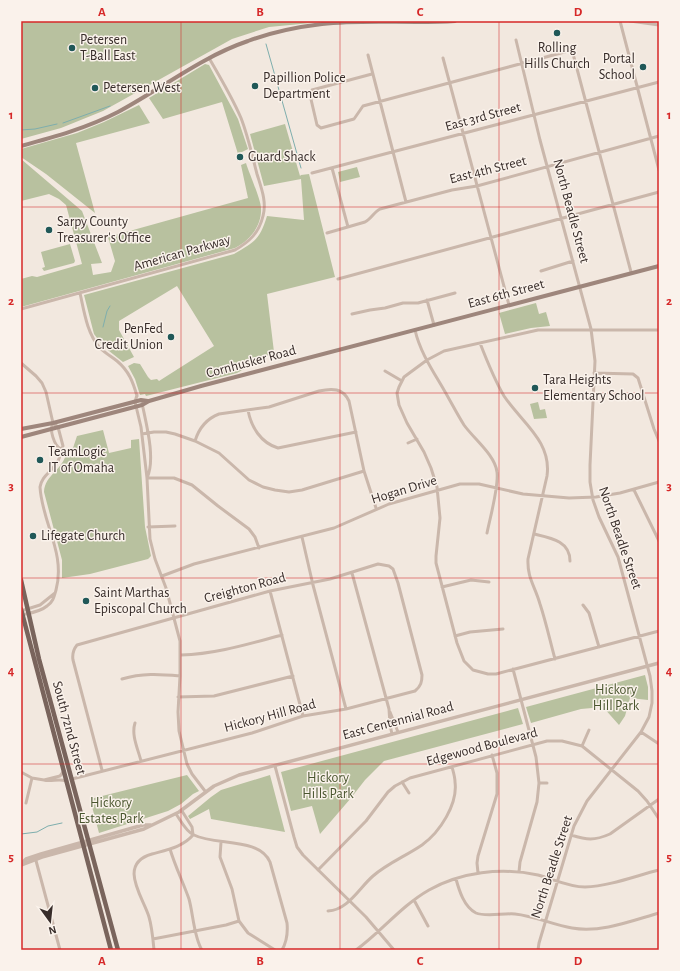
<svg xmlns="http://www.w3.org/2000/svg" width="680" height="971" font-family="'Alegreya Sans',sans-serif">
	<style>
		.green { fill: #b8c19f }
		.lines { fill: none; stroke-linecap: round; stroke-linejoin: round }
		.stream { stroke: #7eaead; stroke-width: 1 }
		.minor { stroke: #cab7ab; stroke-width: 3 }
		.tertiary { stroke: #cab7ab; stroke-width: 3.5 }
		.secondary { stroke: #9e867c; stroke-width: 4 }
		.primary { stroke: #79645c; stroke-width: 4.5 }
		.grid { fill: none; stroke: #d62828; stroke-width: 1; stroke-opacity: 0.55 }
		.poi-dot { fill: #205858; stroke: #faf2eb; stroke-width: 1.5 }
		.labels { text-anchor: middle; dominant-baseline: central; stroke-width: 3; stroke-linejoin: round; paint-order: stroke }
		.poi-label { font-size: 14px; fill: #382d2a; stroke: #faf2eb; text-anchor: start }
		.street-label { font-size: 14px; fill: #382d2a; stroke: #faf2eb }
		.park-label { font-size: 14px; fill: #49552e; stroke: #faf2eb }
		.neatline { fill: none; stroke: #d62828; stroke-width: 1.5 }
		.grid-label { font-size: 13px; text-anchor: middle; font-weight: bold; fill: #d62828 }
	</style>
	<rect width="100%" height="100%" fill="#f2e8df"/>
	<path class="green" d="M21,21h311l-63,6 -37,12 -129,72 -42,17 -40,11z
		M205,64l4,1 29,54 10,30 -10,5 -16,-52 -59,17 -14,-21z
		M139,105l11,18 -74,20 19,70 -49,-39 -25,-17v-8l56,-16 27,-11z
		M285,124l15,52 1,-1 8,-1 26,103 -68,17 7,58 -37,21 -91,23 -1,-2 -5,1 -5,-16 -7,-13 6,-3 6,1 8,13 3,3 6,-1 2,2 55,-35 -37,-60 -58,35v9l15,27 -11,5 -19,-15 -10,-13 -10,-39 150,-41c21,-12 26,-15 33,-38l37,4 -3,-41 -37,7 -14,-52z
		M21,159l61,52 20,52 -11,1 2,11 18,-3 4,-11 -7,-24 140,-39 -7,-33 5,-2c3,10 15,37 15,45 1,18 -11,32 -26,40l-214,59v-28l11,-3 5,1 45,-13 -16,-59 -7,-6 -10,-5 -28,7z
		M357,167l3,10 -20,5 -2,-10z
		M70,244l5,17 -1,2 -30,8 -2,-3 3,-1 -4,-15z
		M536,303l3,11 7,-2 4,14 -19,2 -26,6 -6,-21z
		M538,402l2,8 5,-1 2,9 -13,1 -4,-15z
		M103,430l6,23 22,-5v-8l8,-1 6,88 6,29 -3,3 -58,15 -28,4v-18l-18,-68c1,-18 19,-21 23,-41l6,-3 4,-12z
		M645,675l3,12v13l-18,-2 -5,18 -6,9 -16,-18 -22,2 -50,14 -5,-16z
		M518,708l5,16 -139,37 -19,19 -14,18 -31,36 -8,-28 -21,5 -10,-39z
		M187,775l12,16 -6,3 -12,10 -13,7 -69,22 -9,-34z
		M270,775l15,57 -74,-13 -2,-10 -19,10 -2,-3 23,-19 10,-7z"/>
	<g class="lines">
		<path class="stream" d="M266,44l35,124
			M63,123l47,-17
			M21,130l14,-1 22,-5
			M103,327l4,-16 3,-5
			M21,834l16,-2 11,-6 14,-3"/>
		<path class="minor" d="M620,21l39,149
			M630,21l29,4
			M516,40l24,100 51,189 4,32 -5,104v17l3,18 6,17 19,40 32,119 2,15v12l-3,14 -8,15 -54,69 -13,25 -35,117 -1,7
			M368,55l38,147
			M443,58l66,247
			M372,74l-60,16 -2,5 7,30 4,3 33,-9 9,-13 209,-56 59,222
			M332,168l16,59
			M312,173l347,-91
			M327,233l38,-11c6,-3 9,-10 15,-13l72,-19 25,-4 182,-50
			M541,271l32,-10
			M338,279l321,-87
			M80,293c4,18 7,41 20,55 5,5 12,9 17,13 12,10 16,21 20,35
			M427,300l7,25
			M21,309l214,-59c14,-8 24,-17 28,-34 4,-14 -2,-29 -6,-42 -5,-19 -9,-38 -16,-56 -9,-21 -21,-41 -32,-60
			M352,314l18,-4 15,-2 18,-5h15l37,-10
			M415,330c5,22 18,41 29,60 7,12 13,24 20,35 10,14 31,30 33,47 2,14 -7,46 -10,61
			M659,330h-121l-94,21 -17,9 -23,17 -5,10 -2,6 2,12 8,18 17,29 7,16 6,19 3,31 -4,38v7l21,80 7,18 9,9 15,4h8l163,-43
			M480,343c7,18 14,36 24,53 17,26 48,45 43,80l-19,83c-1,19 7,27 12,45 6,18 10,37 15,55
			M21,363l15,13 6,7 4,9 7,31 5,4 5,19c-3,5 -2,10 -5,15 -6,11 -16,14 -18,26 2,36 26,66 16,103 -2,7 -3,12 -9,16 -7,6 -17,7 -26,9
			M385,371l17,10
			M594,373l39,1 5,4 16,51 5,12
			M137,395l-2,7 6,25 6,51 3,61 5,20 11,29 14,53v35l-2,36 1,19 8,33 5,10 13,17
			M142,403c4,20 14,56 5,75
			M248,410c3,17 13,33 30,38l78,-16
			M53,423c-4,6 1,23 8,26
			M142,434l12,-2h12l9,2 20,7 24,12 30,27 14,7 12,3 14,2 13,-2 62,-19
			M195,441c4,-13 11,-22 24,-27l50,-7 50,-16c13,-3 24,-3 30,10l15,70 12,37
			M408,443l9,-4
			M147,478h27l18,7 26,21 31,23 6,8 4,11
			M634,490l25,51
			M148,527l27,-1
			M534,534c17,4 36,7 36,27
			M302,537l11,48 33,124
			M352,573l37,136 1,16 2,9
			M162,576l32,-12 140,-36 55,-24 71,-20h19l44,10 46,4 27,-1 24,-4 39,-11
			M442,587l29,-7 18,2
			M270,591l33,125
			M583,605l6,8 10,34
			M21,611l19,-6 15,-12
			M455,636l15,-4 33,-3
			M181,655c35,-1 67,-11 101,-20
			M513,669l23,88 3,26 -2,19 -17,60 -1,10
			M122,679c20,-6 37,-5 58,-3
			M178,697l36,-1 79,-20
			M390,712l8,20
			M135,723c-4,12 3,26 6,38
			M641,732l18,12
			M582,746l7,-16
			M275,766l19,71 3,10 6,8 63,62 28,33
			M21,772l11,6 12,2
			M63,772l-3,4 -16,4c7,2 15,-2 22,1
			M72,779l180,-46 51,-17 43,-7 69,-18c6,-5 7,-9 7,-16l-24,-92 -5,-14 -4,-3 -11,-2 -48,15 -60,12 -193,54c-4,5 -5,9 -4,15l29,110
			M402,782l7,11
			M539,783h8
			M26,803l6,-25
			M182,811l10,16 1,8
			M176,814c5,7 10,18 18,21 22,11 65,2 76,27l17,61c1,10 0,18 -5,27
			M571,835c16,5 23,6 39,-1l49,-35
			M221,842l-1,15 12,32 7,32 9,12 27,17
			M170,849c5,17 13,33 19,50 4,14 5,39 13,51
			M35,857l25,93
			M318,870l48,-49 22,-29 7,-6 15,-8 137,-37h15l20,5 56,45 9,10 12,18
			M478,873l-1,-10 1,-7 19,-62v-21l-5,-18
			M456,879c3,11 8,28 20,34 9,4 28,0 39,1 20,2 38,11 57,14 29,5 59,-7 87,-15
			M414,900l14,26
			M328,911c20,-1 31,-23 45,-35 15,-13 33,-20 49,-31 18,-13 36,-41 33,-63 0,-5 -2,-11 -3,-15
			M153,939l73,-14 13,-4
			M154,950c-1,-11 -2,-23 -5,-33 -6,-20 -32,-53 3,-63 14,-4 31,-7 41,-19
			M356,950c25,-18 45,-44 73,-60 32,-18 72,-23 109,-15 15,4 31,12 47,12 25,-1 50,-11 74,-17"/>
		<path class="tertiary" d="M21,864l5,-5 15,-5 102,-29h8
			M21,865l21,-8 102,-28 35,-17 35,-26 25,-11 420,-112"/>
		<path class="secondary" d="M21,146c33,-9 66,-18 97,-34 43,-23 83,-55 130,-71 24,-9 49,-14 74,-17 44,-5 89,0 133,-3
			M21,429l32,-6 88,-23 7,1
			M21,437l121,-32 7,-4 52,-15 458,-120"/>
		<path class="primary" d="M21,580l18,79 79,291
			M21,609l90,341"/>
	</g>
	<path class="grid" d="M181,21v929M340,21v929M499,21v929M21,207h638M21,393h638M21,578h638M21,764h638"/>
	<g class="poi-dot">
		<circle cx="557" cy="33" r="4"/>
		<circle cx="72" cy="48" r="4"/>
		<circle cx="643" cy="67" r="4"/>
		<circle cx="255" cy="86" r="4"/>
		<circle cx="95" cy="88" r="4"/>
		<circle cx="240" cy="157" r="4"/>
		<circle cx="49" cy="230" r="4"/>
		<circle cx="171" cy="337" r="4"/>
		<circle cx="535" cy="388" r="4"/>
		<circle cx="40" cy="460" r="4"/>
		<circle cx="33" cy="536" r="4"/>
		<circle cx="86" cy="601" r="4"/>
	</g>
	<g class="labels">
		<g class="poi-label">
			<text x="80" y="40">Petersen<tspan x="80" dy="16">T-Ball East</tspan></text>
			<text x="557" y="48" text-anchor="middle">Rolling<tspan x="557" dy="16">Hills Church</tspan></text>
			<text x="635" y="59" text-anchor="end">Portal<tspan x="635" dy="16">School</tspan></text>
			<text x="263" y="78">Papillion Police<tspan x="263" dy="16">Department</tspan></text>
			<text x="103" y="88">Petersen West</text>
			<text x="248" y="157">Guard Shack</text>
			<text x="57" y="222">Sarpy County<tspan x="57" dy="16">Treasurer's Office</tspan></text>
			<text x="163" y="329" text-anchor="end">PenFed<tspan x="163" dy="16">Credit Union</tspan></text>
			<text x="543" y="380">Tara Heights<tspan x="543" dy="16">Elementary School</tspan></text>
			<text x="48" y="452">TeamLogic<tspan x="48" dy="16">IT of Omaha</tspan></text>
			<text x="41" y="536">Lifegate Church</text>
			<text x="94" y="593">Saint Marthas<tspan x="94" dy="16">Episcopal Church</tspan></text>
		</g>
		<g class="street-label">
			<text transform="translate(483 117) rotate(-15)">East 3rd Street</text>
			<text transform="translate(488 170) rotate(-14)">East 4th Street</text>
			<text transform="translate(571 211) rotate(75)">North Beadle Street</text>
			<text transform="translate(182 253) rotate(-16)">American Parkway</text>
			<text transform="translate(506 294) rotate(-15)">East 6th Street</text>
			<text transform="translate(251 362) rotate(-15)">Cornhusker Road</text>
			<text transform="translate(404 490) rotate(-17)">Hogan Drive</text>
			<text transform="translate(620 538) rotate(71)">North Beadle Street</text>
			<text transform="translate(245 588) rotate(-15)">Creighton Road</text>
			<text transform="translate(270 716) rotate(-15)">Hickory Hill Road</text>
			<text transform="translate(398 721) rotate(-15)">East Centennial Road</text>
			<text transform="translate(69 728) rotate(75)">South 72nd Street</text>
			<text transform="translate(482 747) rotate(-15)">Edgewood Boulevard</text>
			<text transform="translate(552 867) rotate(-72)">North Beadle Street</text>
		</g>
		<g class="park-label">
			<text x="616" y="690">Hickory<tspan x="616" dy="16">Hill Park</tspan></text>
			<text x="328" y="778">Hickory<tspan x="328" dy="16">Hills Park</tspan></text>
			<text x="111" y="803">Hickory<tspan x="111" dy="16">Estates Park</tspan></text>
		</g>
	</g>
	<rect width="680" height="971" fill="none" stroke="#faf2eb" stroke-width="44"/>
	<g transform="translate(50 921) rotate(165)" stroke="#faf2eb" stroke-width="3" paint-order="stroke">
	<path d="M0-3L7 15L0 10L-7 15Z" fill="#382d2a"/>
	<text y="-6" font-size="11" font-weight="bold" text-anchor="middle" fill="#382d2a">N</text>
	</g>
	<rect x="22" y="22" width="636" height="927" class="neatline"/>
	<g class="grid-label">
		<text x="102" y="16">A</text>
		<text x="260" y="16">B</text>
		<text x="420" y="16">C</text>
		<text x="578" y="16">D</text>
		<text x="11" y="119">1</text>
		<text x="669" y="119">1</text>
		<text x="11" y="305">2</text>
		<text x="669" y="305">2</text>
		<text x="11" y="490">3</text>
		<text x="669" y="490">3</text>
		<text x="11" y="675">4</text>
		<text x="669" y="675">4</text>
		<text x="11" y="861">5</text>
		<text x="669" y="861">5</text>
		<text x="102" y="965">A</text>
		<text x="260" y="965">B</text>
		<text x="420" y="965">C</text>
		<text x="578" y="965">D</text>
	</g>
</svg>
